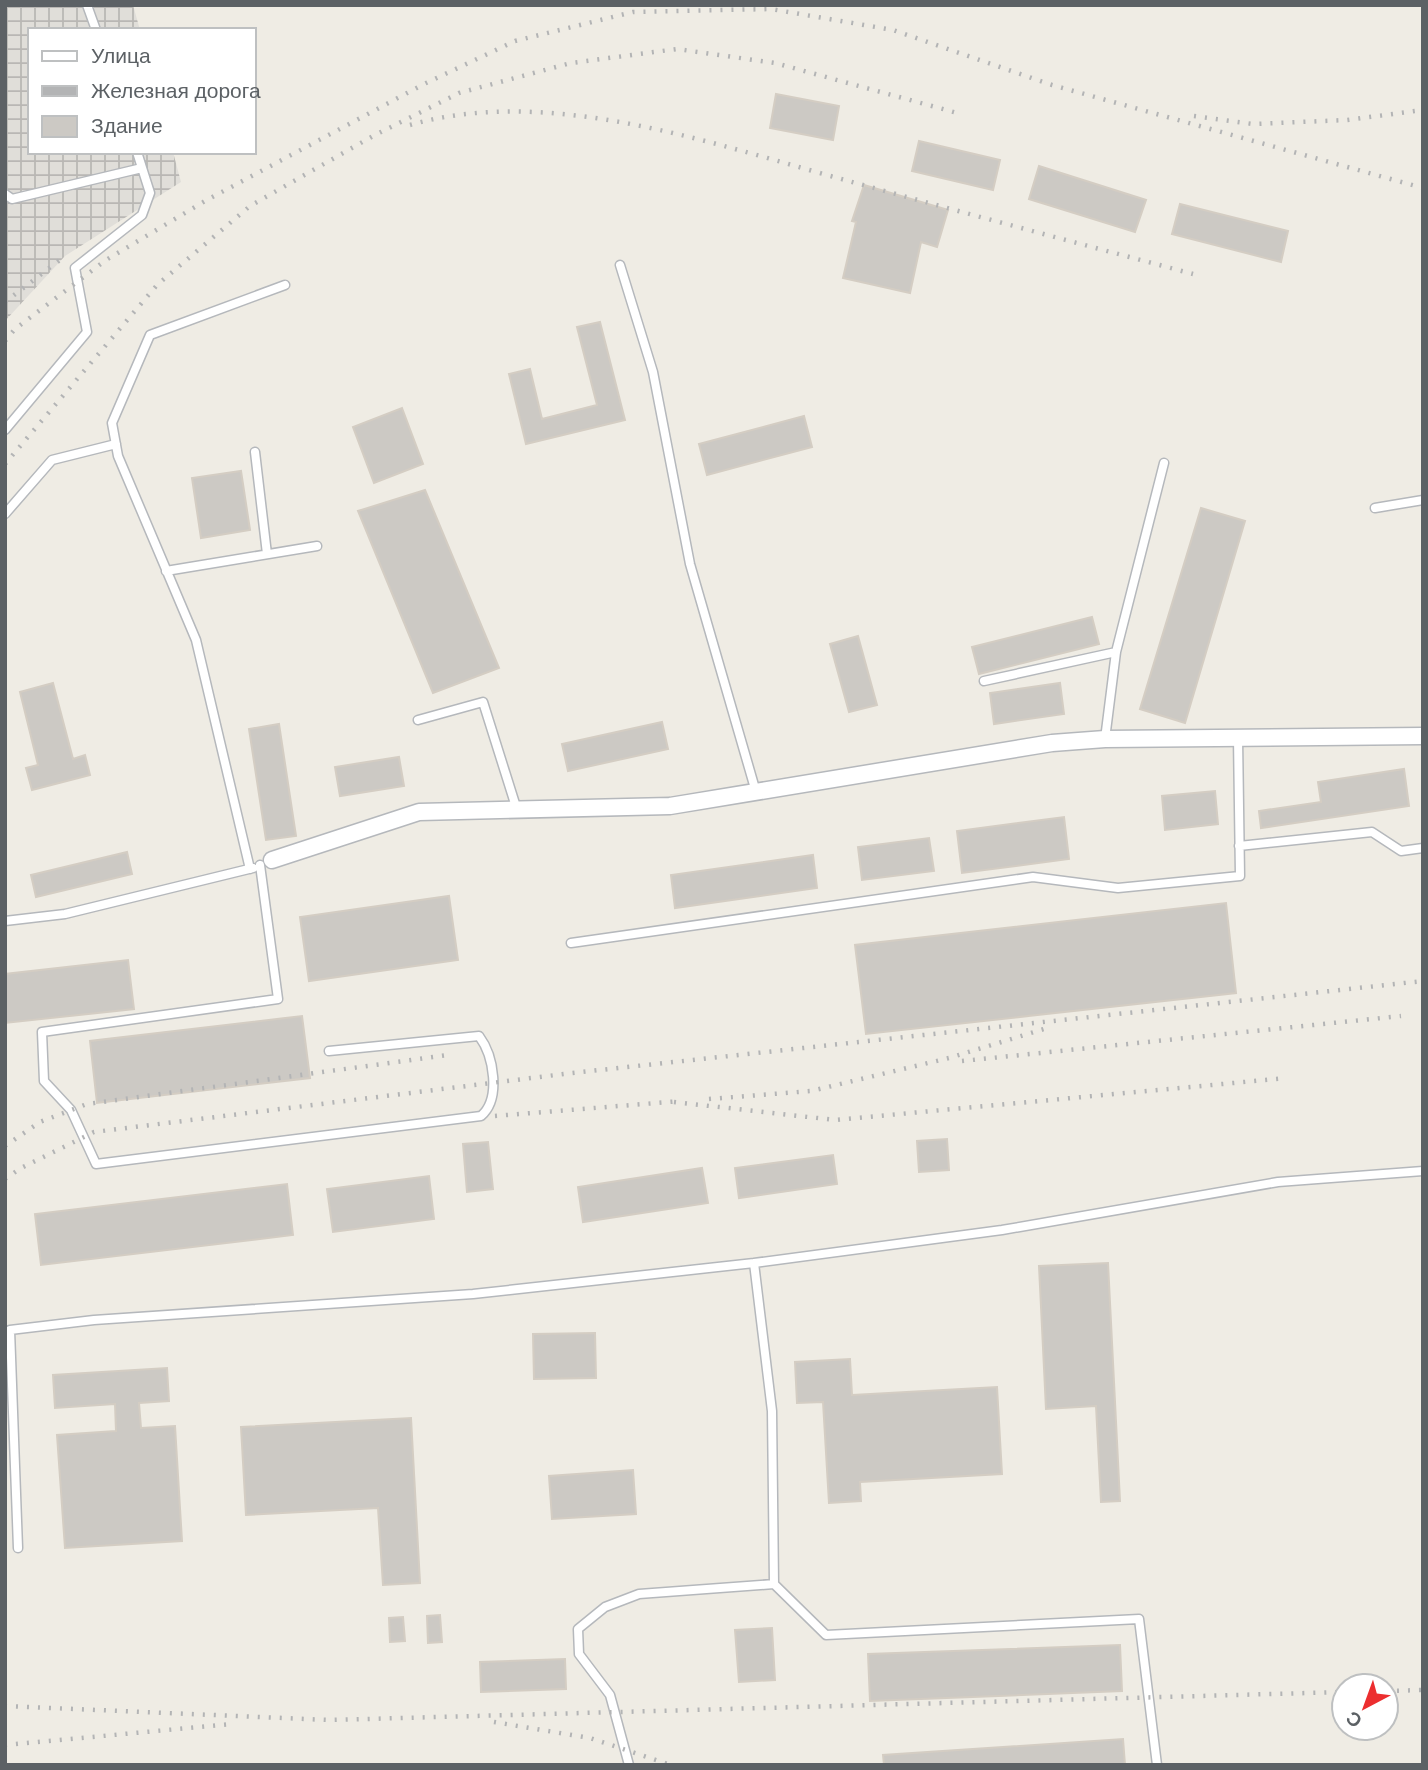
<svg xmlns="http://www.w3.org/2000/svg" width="1428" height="1770" font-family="'DM Sans',sans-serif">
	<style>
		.industrial { fill: url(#industrial-grid) }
		.building { fill: #ccc9c4; stroke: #d4cdc3; stroke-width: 2 }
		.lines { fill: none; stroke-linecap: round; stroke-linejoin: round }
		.service-casing { stroke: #b5b8bc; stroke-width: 11 }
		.minor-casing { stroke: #b5b8bc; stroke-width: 19 }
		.service { stroke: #fff; stroke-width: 8 }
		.minor { stroke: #fff; stroke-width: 16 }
		.rail { stroke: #b3b4b5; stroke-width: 4.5; stroke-dasharray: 2 9; stroke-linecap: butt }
	</style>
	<defs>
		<pattern id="industrial-grid" width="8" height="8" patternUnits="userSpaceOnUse" patternTransform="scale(1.75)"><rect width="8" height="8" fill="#e0ded9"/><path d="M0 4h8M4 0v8" fill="none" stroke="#b9b7b4"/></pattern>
	</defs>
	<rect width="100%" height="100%" fill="#efece4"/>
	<path class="industrial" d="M5,5h128l7,25h-110v122h143l8,30 -116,74 -60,65z"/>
	<path class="building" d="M776,94l63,12 -6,34 -63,-12z
		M919,141l81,19 -7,30 -81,-19z
		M1039,166l107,34 -11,32 -106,-33z
		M864,185l84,25 -11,37 -16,-5 -11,51 -67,-15 13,-56 -4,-1z
		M1180,204l108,27 -7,31 -109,-28z
		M600,322l25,98 -99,24 -17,-70 21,-5 12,50 55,-14 -20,-78z
		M402,408l21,56 -49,19 -21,-56z
		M804,416l8,31 -105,28 -8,-31z
		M241,471l9,59 -49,8 -9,-60z
		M425,490l74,178 -66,25 -75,-182z
		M1201,508l44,13 -60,202 -45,-14z
		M1092,617l7,27 -120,30 -7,-27z
		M858,636l19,69 -28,7 -19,-68z
		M53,683l20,76 12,-4 5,20 -58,15 -6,-22 12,-3 -18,-73z
		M1060,683l4,31 -70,10 -4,-31z
		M662,722l6,27 -100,22 -6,-27z
		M279,724l17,112 -30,4 -17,-111z
		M399,757l5,29 -64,10 -5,-29z
		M1404,769l5,37 -148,22 -2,-17 62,-9 -3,-20z
		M1215,791l3,33 -53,6 -3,-34z
		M1064,817l5,42 -107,14 -5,-42z
		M929,838l5,33 -72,9 -4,-33z
		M127,852l5,22 -96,23 -5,-22z
		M813,855l4,33 -142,20 -4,-33z
		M449,896l9,64 -149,21 -9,-64z
		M1226,903l10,90 -370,41 -11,-89z
		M128,960l6,49 -129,14v-49z
		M302,1016l8,62 -213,25 -7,-62z
		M947,1139l2,31 -30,2 -2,-31z
		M488,1142l5,47 -26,3 -4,-48z
		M833,1155l4,29 -98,14 -4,-30z
		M702,1168l6,35 -125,19 -5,-35z
		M429,1176l5,43 -101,13 -6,-43z
		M287,1184l6,51 -252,30 -6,-51z
		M1108,1263l12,238 -19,1 -5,-96 -50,3 -7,-143z
		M595,1333l1,45 -62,1 -1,-45z
		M850,1359l2,36 145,-8 5,87 -142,8 1,19 -32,2 -6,-101 -26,1 -2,-41z
		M167,1368l2,33 -30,2 2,25 34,-2 7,115 -117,7 -8,-113 59,-4 -1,-27 -60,4 -2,-33z
		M411,1418l9,165 -37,2 -5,-77 -132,7 -5,-88z
		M633,1470l3,44 -84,5 -3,-43z
		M440,1615l2,27 -14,1 -1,-27z
		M403,1617l2,24 -15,1 -1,-24z
		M772,1628l3,52 -36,2 -4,-52z
		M1120,1645l2,46 -252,10 -2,-47z
		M565,1659l1,30 -85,3 -1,-30z
		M1123,1739l2,26h-241l-1,-10z"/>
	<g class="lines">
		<g class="service-casing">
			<path id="service" d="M87,5l9,25
				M5,194l7,5 130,-31
				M620,265l33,107 37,192 66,228
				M5,430l82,-98 -12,-64 67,-53 8,-22 -13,-41
				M255,452l12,102
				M1375,508l48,-8
				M5,514l47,-54 64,-16
				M166,571l151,-25
				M984,681l132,-29
				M418,720l65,-18 34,108
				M1105,739l11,-87 48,-189
				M1239,846l133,-14 29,19 22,-3
				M260,865l18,134 -236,33 2,49 27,29 25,54 385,-48c20,-17 13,-60 -2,-80l-150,15
				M250,869l-54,-229 -78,-184 -6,-33 38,-88 135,-50
				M5,921l60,-7 188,-46
				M571,943l462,-66 85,11 122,-12 -2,-138
				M18,1548l-8,-218 84,-10 379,-26 281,-31
				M629,1765l-19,-70 -31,-41 -1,-25 27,-22 34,-13 135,-10
				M1157,1765l-18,-146 -313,16 -52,-51 -2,-173 -18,-148 248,-33 276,-48 145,-11"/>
		</g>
		<g class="minor-casing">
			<path id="minor" d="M272,860l147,-48 251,-6 382,-63 53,-4 318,-3"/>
		</g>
		<use href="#service" class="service"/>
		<use href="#minor" class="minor"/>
		<path class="rail" d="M1194,116l59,8 94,-4 76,-10
			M410,125c142,-41 308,21 446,58 112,31 225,61 337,91
			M5,302l60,-46
			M5,341l10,-12 91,-69 99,-59 219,-117 91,-43 118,-29 138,-3 122,21 159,55 371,103
			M5,464l152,-179 93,-79 123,-70 86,-43 112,-30 106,-14 98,14 186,51
			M962,1061l439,-45
			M709,1099l102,-8 138,-33 95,-29
			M674,1102l161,18 452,-42
			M495,1116l186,-15
			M5,1146l35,-24 47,-18 361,-49
			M5,1179l16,-11 73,-36 478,-59 851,-92
			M1386,1691l37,-1
			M5,1706l324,14 1015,-28
			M494,1722l96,16 81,27
			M5,1745l227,-21"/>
	</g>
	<rect width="1428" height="1770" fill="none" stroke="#5c6165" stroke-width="14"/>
	<rect x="28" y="28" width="228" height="126" fill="#ffffff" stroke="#bec0c1" stroke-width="2"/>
	<rect x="42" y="51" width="35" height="10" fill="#ffffff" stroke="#bec0c1" stroke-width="2"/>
	<text x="91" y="63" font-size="21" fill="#5c6165">Улица</text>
	<rect x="42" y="86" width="35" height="10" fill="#b3b4b5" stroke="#bec0c1" stroke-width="2"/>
	<text x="91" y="98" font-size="21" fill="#5c6165">Железная дорога</text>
	<rect x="42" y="116" width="35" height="21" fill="#ccc9c4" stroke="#bec0c1" stroke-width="2"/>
	<text x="91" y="133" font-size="21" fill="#5c6165">Здание</text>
	<g transform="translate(1365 1707) rotate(221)"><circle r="33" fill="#ffffff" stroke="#bec0c1" stroke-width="2"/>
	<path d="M0-5L12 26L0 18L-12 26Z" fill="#ec2e2f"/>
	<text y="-10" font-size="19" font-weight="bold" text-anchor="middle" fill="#5c6165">С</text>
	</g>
</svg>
